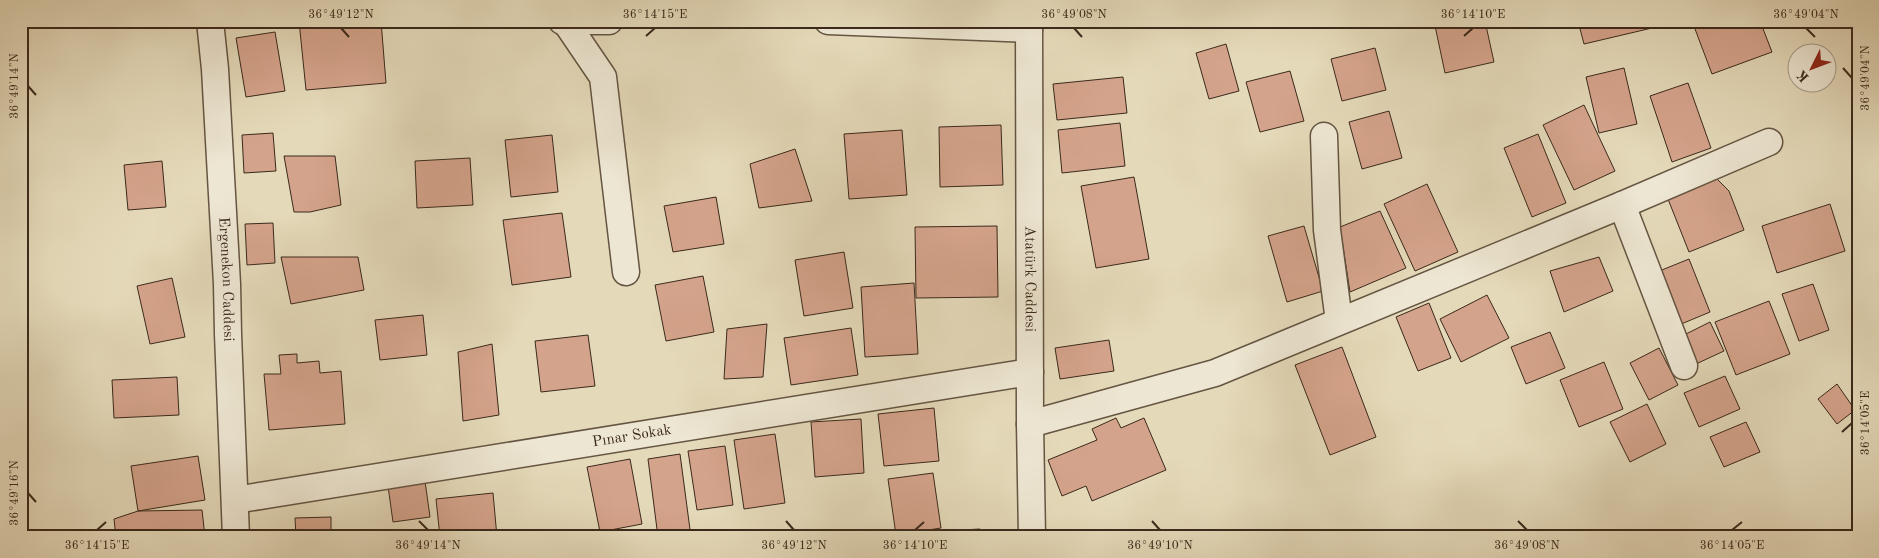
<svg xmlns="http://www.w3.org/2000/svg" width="1879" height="558" font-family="'Old Standard TT',serif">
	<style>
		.building { fill: #d4a38b; stroke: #3b291b }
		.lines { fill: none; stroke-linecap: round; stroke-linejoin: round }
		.street-casing { stroke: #655542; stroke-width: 29 }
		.street { stroke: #ede6d2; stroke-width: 26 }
		.ticks { fill: none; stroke: #3b291b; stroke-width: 2 }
		.labels { text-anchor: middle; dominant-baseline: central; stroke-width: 5; stroke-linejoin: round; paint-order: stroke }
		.street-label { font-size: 15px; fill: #3b291b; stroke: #ede6d2 }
		.neatline { fill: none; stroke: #3b291b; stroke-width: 2 }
		.ticks-label { font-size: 12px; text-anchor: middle; fill: #3b291b }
	</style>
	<rect width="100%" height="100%" fill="#e4d9b9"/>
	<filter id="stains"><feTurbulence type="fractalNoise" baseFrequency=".004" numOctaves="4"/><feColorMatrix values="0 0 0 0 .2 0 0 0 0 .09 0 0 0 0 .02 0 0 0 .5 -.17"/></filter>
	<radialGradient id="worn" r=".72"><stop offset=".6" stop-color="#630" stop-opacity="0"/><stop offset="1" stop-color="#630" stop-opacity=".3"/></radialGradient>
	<path class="building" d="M299,21h82l5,62 -80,7z
		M1239,21h32l-31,7z
		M1434,21h51l9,41 -49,11z
		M1578,21h73l1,7 -68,16z
		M1692,21h68l12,31 -60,22z
		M275,32l10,59 -39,6 -10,-59z
		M1226,44l13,47 -30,8 -13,-46z
		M1375,48l11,42 -44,11 -11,-42z
		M1624,68l13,56 -38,9 -13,-56z
		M1290,71l14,50 -44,11 -14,-50z
		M1123,77l4,36 -70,7 -4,-36z
		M1688,83l23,65 -39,14 -22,-66z
		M1584,105l31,66 -41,19 -31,-65z
		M1389,111l13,47 -40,11 -13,-47z
		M1120,123l5,43 -63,7 -4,-43z
		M1001,125l2,60 -63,2 -1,-60z
		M902,130l5,65 -58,4 -5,-65z
		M273,133l3,38 -32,2 -2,-38z
		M1538,134l28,69 -34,14 -28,-69z
		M552,135l6,57 -47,5 -6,-57z
		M795,149l17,52 -53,7 -9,-44z
		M284,156h51l6,49 -31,7h-16z
		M470,158l3,47 -56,3 -2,-47z
		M162,161l4,46 -38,3 -4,-45z
		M1709,171l20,20 15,39 -55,22 -25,-63z
		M1134,177l15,82 -53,9 -15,-82z
		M1427,184l31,68 -43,19 -31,-67z
		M716,197l8,47 -51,8 -9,-46z
		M1830,204l15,47 -68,22 -15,-47z
		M1380,211l26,57 -56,24 -10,-65z
		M562,213l9,64 -59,8 -9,-65z
		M273,223l2,40 -28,2 -2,-41z
		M997,226l1,71 -82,1 -1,-71z
		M1304,226l19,65 -36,11 -19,-66z
		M844,252l9,56 -49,8 -9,-56z
		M281,257h77l6,33 -73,14z
		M1599,257l14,34 -49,21 -14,-41z
		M1689,259l21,53 -36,15 -22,-53z
		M703,276l11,56 -48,9 -11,-56z
		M172,278l13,59 -35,7 -13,-58z
		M914,283l4,71 -53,3 -4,-70z
		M1813,284l16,46 -30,11 -17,-47z
		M1487,295l22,43 -48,24 -21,-43z
		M1769,301l21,53 -54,21 -21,-53z
		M1429,303l22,55 -33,13 -22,-54z
		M423,315l4,40 -47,5 -5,-40z
		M1710,322l14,29 -28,13 -14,-28z
		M767,324l-4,53 -39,2 3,-50z
		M851,328l7,47 -67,10 -7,-47z
		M1550,332l15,36 -39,16 -15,-37z
		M588,335l7,51 -54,6 -6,-51z
		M1109,340l5,31 -54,8 -5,-31z
		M492,344l7,71 -36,6 -5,-69z
		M1342,347l34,90 -46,18 -35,-90z
		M1659,348l19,37 -29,15 -19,-37z
		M297,354v9l22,-2 1,12 21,-2 4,53 -76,6 -5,-56h17l-2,-19z
		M1604,362l19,47 -44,18 -19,-47z
		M1725,376l15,33 -41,18 -15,-34z
		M177,377l2,38 -65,3 -2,-38z
		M1837,384l18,26 -18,14 -19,-25z
		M1647,404l19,40 -36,18 -20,-40z
		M934,408l5,53 -55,5 -6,-52z
		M1116,418l5,10 23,-10 22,52 -74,31 -6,-15 -24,10 -14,-36 49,-20 -5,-11z
		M861,419l3,54 -49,4 -4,-55z
		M1746,422l14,30 -36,15 -14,-30z
		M775,434l10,69 -41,6 -10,-69z
		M725,446l8,59 -36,5 -9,-59z
		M680,454l11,83h-33l-10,-78z
		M198,456l7,44 -67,11 -7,-45z
		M630,459l12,65 -42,8 -13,-65z
		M933,473l8,55 -45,7 -8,-56z
		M425,481l5,36 -37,5 -5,-36z
		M493,493l4,44h-57l-4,-38z
		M202,510l3,27h-89l-2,-18 24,-8z
		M331,517v20h-35l-1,-19z
		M980,529v8h-56l-1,-5z"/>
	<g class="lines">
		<g class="street-casing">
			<g id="street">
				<path id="s1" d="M210,21l5,48 12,215 1,50 8,203"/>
				<path d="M562,21h47"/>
				<path d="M565,21l38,56 23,195"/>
				<path d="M828,21l201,8"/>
				<path id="s2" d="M1029,21l1,403 2,113"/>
				<path d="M1324,136l3,94 12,91"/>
				<path d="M1622,205l62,161"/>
				<path d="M1030,424l185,-51 407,-168 147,-63"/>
				<path id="s3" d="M235,500l795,-128"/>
			</g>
		</g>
		<use href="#street" class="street"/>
	</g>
	<path class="ticks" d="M341,28l8,9M1074,28l8,9M1806,28l9,9M646,36l9,-8M1464,36l9,-8M1843,68l9,10M28,86l8,9M1842,432l10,-9M28,493l8,9M419,521l9,9M786,521l8,9M1152,521l8,9M1518,521l9,9M97,530l9,-8M915,530l9,-8M1732,530l10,-8"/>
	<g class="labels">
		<g class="street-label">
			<text stroke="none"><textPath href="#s1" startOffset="259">Ergenekon Caddesi</textPath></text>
			<text stroke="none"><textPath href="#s2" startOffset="258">Atatürk Caddesi</textPath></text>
			<text stroke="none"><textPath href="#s3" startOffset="402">Pınar Sokak</textPath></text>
		</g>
	</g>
	<rect width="1879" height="558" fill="none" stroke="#e4d9b9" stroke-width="55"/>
	<g transform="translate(1812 68) rotate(228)"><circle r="24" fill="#ede6d2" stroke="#a69a89"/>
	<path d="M0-4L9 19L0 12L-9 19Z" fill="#8f2418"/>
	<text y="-8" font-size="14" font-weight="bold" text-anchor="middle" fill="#3b291b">K</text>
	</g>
	<rect x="28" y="28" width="1824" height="502" class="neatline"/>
	<g class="ticks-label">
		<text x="341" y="18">36°49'12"N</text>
		<text x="655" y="18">36°14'15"E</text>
		<text x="1074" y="18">36°49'08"N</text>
		<text x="1473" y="18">36°14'10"E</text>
		<text x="1806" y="18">36°49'04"N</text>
		<text transform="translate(1865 78) rotate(-90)" y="4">36°49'04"N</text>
		<text transform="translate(14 86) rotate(-90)" y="4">36°49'14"N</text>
		<text transform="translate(1865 423) rotate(-90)" y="4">36°14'05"E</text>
		<text transform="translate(14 493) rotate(-90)" y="4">36°49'16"N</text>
		<text x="97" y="549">36°14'15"E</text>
		<text x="428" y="549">36°49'14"N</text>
		<text x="794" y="549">36°49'12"N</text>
		<text x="915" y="549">36°14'10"E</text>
		<text x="1160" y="549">36°49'10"N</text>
		<text x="1527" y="549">36°49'08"N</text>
		<text x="1732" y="549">36°14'05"E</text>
	</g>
	<rect width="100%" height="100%" filter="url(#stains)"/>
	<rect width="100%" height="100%" fill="url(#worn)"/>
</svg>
